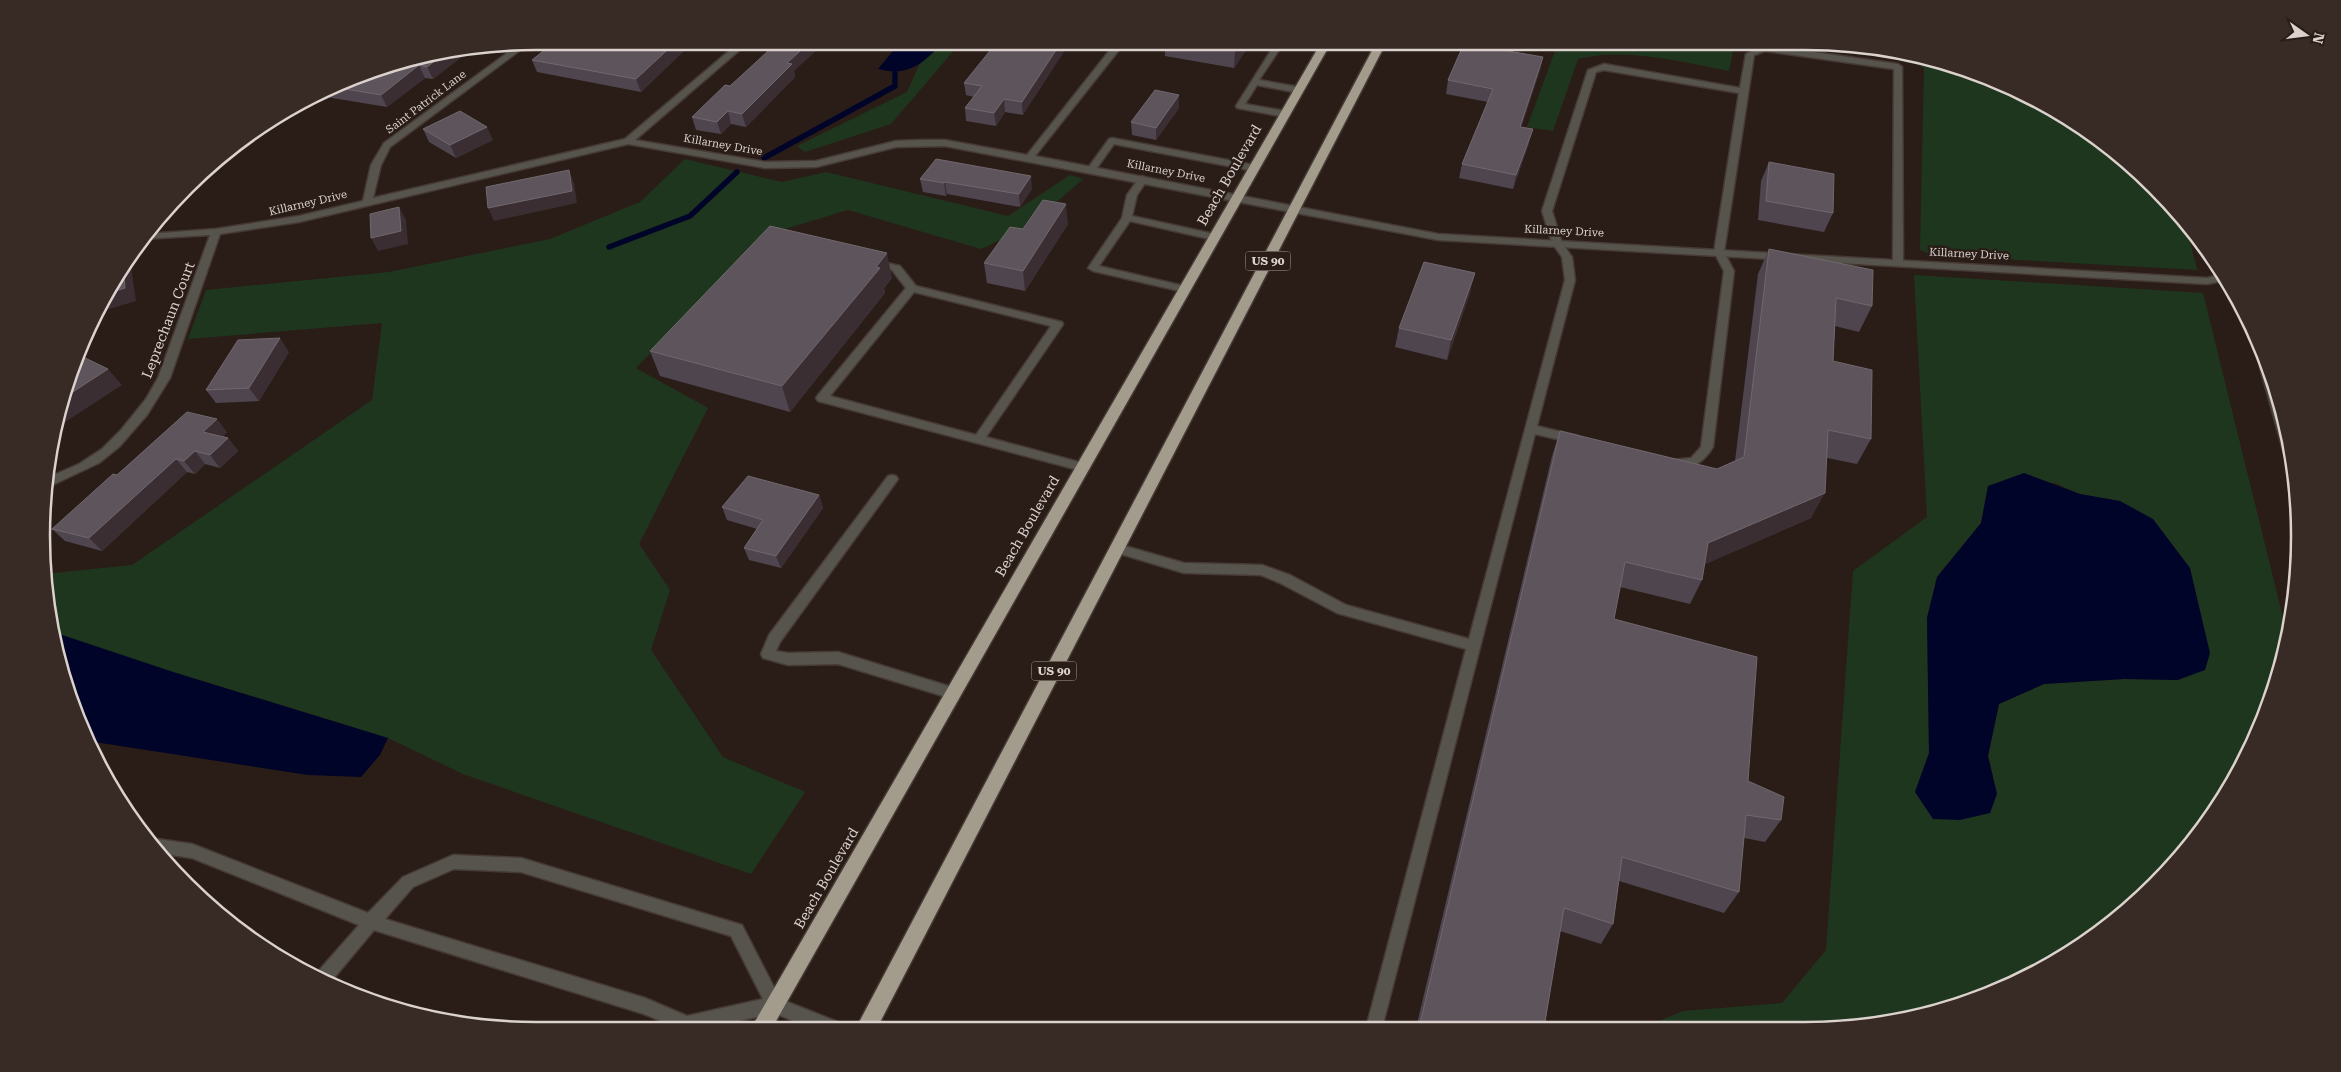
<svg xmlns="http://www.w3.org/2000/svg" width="2341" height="1072" font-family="'Roboto Serif',serif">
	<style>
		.green { fill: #1f361e; fill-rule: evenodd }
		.water { fill: #000429 }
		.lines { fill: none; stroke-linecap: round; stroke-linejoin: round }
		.stream { stroke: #000429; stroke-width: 5.5 }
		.lane-casing { stroke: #463a34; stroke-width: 3 }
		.street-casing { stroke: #463a34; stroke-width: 3 }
		.highway-casing { stroke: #463a34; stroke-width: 3 }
		.lane { fill: #57544e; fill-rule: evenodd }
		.street { fill: #57544e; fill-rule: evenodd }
		.highway { fill: #a39c8d; fill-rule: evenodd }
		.wall { fill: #4f454f }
		.shaded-wall { fill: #3a2e33 }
		.building { fill: #5e545c; stroke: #71686e }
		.labels { text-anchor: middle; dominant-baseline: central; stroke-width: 5; stroke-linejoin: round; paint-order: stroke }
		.far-street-label { font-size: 11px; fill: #dbd2ce; stroke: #2a1d17 }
		.shield { fill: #2a1d17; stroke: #a69c97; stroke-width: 1 }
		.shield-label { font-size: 12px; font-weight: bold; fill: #dbd2ce }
		.street-label { font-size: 14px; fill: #dbd2ce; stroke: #2a1d17 }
		.rim { fill: none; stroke: #dbd2ce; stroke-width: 2.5 }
	</style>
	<rect width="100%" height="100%" fill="#2a1d17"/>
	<path class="green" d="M945,41h17l-71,83 -86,28 -8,-6 110,-54 12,-27z
		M1528,41h217l-11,5 -5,25c-50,-9 -100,-24 -151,-12l-25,72 -26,-4 28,-76 -24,-7z
		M1831,44l70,7 93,28 86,45 75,62 31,38 11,46 -265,-15 -12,-5 4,-182 -13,-6 -76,-13z
		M685,159l97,23 44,-10 182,44 62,-41 13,4 -56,49 -46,21 -133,-39 -83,25 -129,133 72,40 -69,136 31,46 -19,60 72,107 82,35 -54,82 -288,-100 -75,-36 -215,-66 -120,-40 -7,-31 -2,-27 88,-9 240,-165 10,-77 -194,16 18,-49 183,-18 161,-33 90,-37z
		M1914,275l289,18 85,345 -26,87 -64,112 -92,91 -111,65 -125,33 -218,1v-3l31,-13 99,-8 44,-53 27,-379 74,-54zM2055,483l24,11 41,7 58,179 -54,-1 -80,5 -45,20 -11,52 9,38 -82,-2 14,-39 -2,-135 10,-41 44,-54 7,-37z"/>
	<path class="water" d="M901,41h44c-23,22 -34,36 -67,28z
		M2024,473l56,21 40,7 33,18 37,49 20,85 -5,17 -27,10 -54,-1 -80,5 -45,20 -11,52 9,38 -7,19 -30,7 -27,-1 -18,-27 14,-39 -2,-135 10,-41 44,-54 7,-37z
		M53,632l120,40 215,66 -8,17 -19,22 -53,-2 -220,-34 -20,-46z"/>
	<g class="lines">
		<path class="stream" d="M764,158l131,-72v-13
			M609,247l81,-31 47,-44"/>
		<g class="lane-casing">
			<path id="lane" d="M1277,41h8l-26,39 40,7 4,3 -4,3 -42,-8 -12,19 40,7 4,3 -4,3 -48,-9 -1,-2z
				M1764,45l134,19 4,3 1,195 -5,3 -5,-3 1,-193 -129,-18 -11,4 -30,197 10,19 -21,176c-9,15 -22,24 -40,19l-2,-3 2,-3 18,-2 10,-11 23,-176 -10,-19 25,-159 -135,-23 -8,2 -44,139 10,32 10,14 3,23 -38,146 41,10 2,3 -6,4 -39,-9 -153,594h-16l100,-379 -129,-36 -57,-30 -19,-8 -77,-2 -70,-21 -2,-3 2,-3 4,-2 66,19 78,2 28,10 56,30 123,34 96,-359 -3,-23 -10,-14 -10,-32 46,-141 16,-6 136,24 6,-34z
				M1112,138l142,27 5,3 -5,3 -140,-27 -20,28h-6v-4l21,-29z
				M1143,176l5,3 -11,16 -5,21 82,18 5,3 -5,3 -84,-19 -31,45 89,21v4l-4,1 -91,-21 -5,-3 34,-50 5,-23 13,-18z
				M874,260l26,6 16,20 146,36 1,2 -1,2 -76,111 100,27 2,3 -2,3 -4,1 -264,-70 -2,-3 2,-3 88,-107 -14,-18 -22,-5 -1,-2zM914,292l137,34 -75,109 -146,-39z
				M892,475l4,1 2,3 -2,3 -116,160 -4,9 12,2 50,-1 120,37 2,4 -2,4 -5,2 -115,-35 -50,1 -25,-7 -2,-4 8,-19 119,-159z
				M150,838l42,6 176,69 35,-36 50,-22 68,3 221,67 41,80 -2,6 -6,2 -78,17h-15l-38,-16 -270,-84 -45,54 -15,-7 1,-2 44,-50 -167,-67 -34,-5 -12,-13zM454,869l67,3 210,64 32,63 -76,17 -42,-18 -260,-79 28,-32z"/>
		</g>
		<g class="street-casing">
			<path id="street" d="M741,41h9l-115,99 130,22 51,-1 80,-20 25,-1h24l82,15 90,-114h9l-91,115 403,78 769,44 16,-4 3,6 -19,4 -769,-44 -493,-94 -49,1 -80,20 -51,1 -137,-24 -329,78 -79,12 -50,144 -23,37 -27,31 -21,17 -53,25 1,-10 32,-14 23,-15 19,-19 25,-31 12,-21 52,-143 -67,4 4,-5 69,-5 83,-13 64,-15 8,-36 13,-22 137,-100 10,-1 -141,105 -9,18 -8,33 252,-59z
				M2266,363l24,76 3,29 -6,-4 -27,-97z
				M775,997l68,27 2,6h-29l-47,-19 -2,-6 2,-6z"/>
		</g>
		<g class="highway-casing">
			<path id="highway" d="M1322,41h10l-561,989h-21z
				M1377,41h10l-511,989h-21z"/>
		</g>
		<use href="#lane" class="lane"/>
		<use href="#street" class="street"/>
		<use href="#highway" class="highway"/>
	</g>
	<path class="wall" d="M605,41h89l-53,51 -104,-20 -5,-12 76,-13z
		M1163,41h89l-18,27 -69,-12v-6h-2z
		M1493,42l-1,6 51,9 -3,13 -19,57 8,16 -16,46 -54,-11 3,-14 26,-62 -42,-8 2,-14z
		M1020,45l3,70 -18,-3 -9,14 -30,-5 -1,-13 9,-11 -8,-2 -2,-12z
		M469,51l-36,28 -8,-1 -38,29 -67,-11 -33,24 -13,-2 15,-11 88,-39z
		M794,71l1,6 -49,50 -15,-3 -10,10 -25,-4 -4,-13 38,-31z
		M1179,95v13l-23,32 -24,-5 -1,-13z
		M423,129l70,11 -37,18 -27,-16z
		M1769,162l64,51 -9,19 -66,-12 3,-39z
		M920,179l112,10 -12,18 -73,-13 -1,2 -23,-4z
		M1068,224l-43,67 -38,-8 -3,-20 39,-34z
		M1769,249l103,57 -13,26 -24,-6 -2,35 38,78 -14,25 -30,-6 -16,60 -106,46 -3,16 -12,24 -70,-17 -6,32 134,162 33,39 -16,22 -21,-4 -5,54 -15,21 -105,-32 -6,43 -12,20 -41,-13 -16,97h-128l136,-572 8,-25 157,38 18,-8 23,-187z
		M892,278l-8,10 1,5 -95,119 -130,-36 -10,-25z
		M1470,293l-23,67 -52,-13 4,-19z
		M289,352l-30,49 -43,2 -10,-13z
		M227,432l-4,4 5,2 10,13 -18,17 -15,-4 -10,10 -8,-2 -85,79 -37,-10 -13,-12 65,-54z
		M819,495l4,13 -42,60 -32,-8 -5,-12 13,-19 -30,-9 -5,-13z"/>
	<path class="shaded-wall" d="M677,41h17l-53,51 -5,-13z
		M811,41h16l-33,30 1,6 -49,50 -4,-13 45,-51z
		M1062,41h9l-48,74 -1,-13z
		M1242,41h10l-18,27 1,-17z
		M474,47l-5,4 -36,28 -6,-12 22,-17z
		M1543,57l-3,13 -23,71 3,-14z
		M419,65l6,13 -38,29 -6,-12z
		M319,94l1,2 -33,24 -5,-8 7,-5z
		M1179,95v13l-23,32v-12z
		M1004,99l1,13 -9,14 -2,-13z
		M728,111l3,13 -10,10 -4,-12z
		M487,127l6,13 -37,18 -6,-13z
		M1533,129l-4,14 -16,46 3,-14z
		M256,131l-27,20h-1z
		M569,170l5,13 3,20 -83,18 -6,-13z
		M1031,176l1,13 -12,18 -1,-13z
		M945,182l2,12 -1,2 -2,-13z
		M1066,204l2,20 -43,67 -2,-20z
		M399,207l7,13 2,24 -30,7 -7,-13z
		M887,253l5,25 -8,10 1,5 -95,119 -8,-26z
		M127,262l4,5 5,34 -37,11 -1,-2 7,-16z
		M1475,273l-5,20 -23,67 4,-20z
		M280,338l9,14 -30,49 -10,-13z
		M108,369l14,16 -69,45 9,-31z
		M217,419l10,13 -14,13 -10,-13z
		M228,438l10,13 -18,17 -10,-13z
		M195,451l10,13 -10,10 -11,-13z
		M176,459l11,13 -85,79 -13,-13z
		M1825,493l-14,25 -115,50 12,-25z
		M819,495l4,13 -42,60 -5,-12z"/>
	<path class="building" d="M556,41h21l34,6 -3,-6h69l-41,38 -104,-19z
		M779,41h32l-24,22 5,1 -50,50 -14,-3 -11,11 -25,-5 33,-32 5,1z
		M1022,41h40l-40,61 -18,-3 -10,14 -29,-5 17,-22 -18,-3 33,-41 23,3z
		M1179,41h63l-7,10z
		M1465,41h22l6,1 -3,6 53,9 -23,70 13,2 -17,46 -54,-11 31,-75 -45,-9z
		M449,50l-22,17 -8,-2 -38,30 -47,-8 43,-19 63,-17z
		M1155,90l24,5 -23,33 -25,-6z
		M460,111l27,16 -37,18 -27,-16z
		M936,159l95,17 -12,18 -74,-12 -1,1 -24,-4z
		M1769,162l65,12 -1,39 -67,-12z
		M569,170l3,21 -84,17 -2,-21z
		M1043,200l23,4 -43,67 -39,-8 26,-36 13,2z
		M399,207l2,24 -30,7 -1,-24z
		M770,226l117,27 -11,14 4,1 -98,118 -132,-35z
		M1769,249l104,21 -1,36 -36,-8 -3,63 39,9 -1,69 -43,-9 -3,63 -117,50 -6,37 -77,-18 -11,57 143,38 -9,124 36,16 -3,23 -35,-5 -7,77 -117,-35 -9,67 -49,-16 -20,120h-125l141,-597 157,38 27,-12z
		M1424,262l51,11 -24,67 -52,-12z
		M123,267l2,21 -20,6 2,-5z
		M280,338l-31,50 -43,2 32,-50z
		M81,356l27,13 -46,30 6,-22 7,-16z
		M187,412l30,7 -14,13 25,6 -18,17 -15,-4 -11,10 -8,-2 -87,79 -37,-9 61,-55 4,1z
		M748,476l71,19 -43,61 -32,-8 19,-28 -41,-13z"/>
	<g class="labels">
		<g class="far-street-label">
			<text transform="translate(426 102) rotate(-37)">Saint Patrick Lane</text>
			<text transform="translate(723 145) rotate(10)">Killarney Drive</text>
			<text transform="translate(1166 171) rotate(11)">Killarney Drive</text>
			<text transform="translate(308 203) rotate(-13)">Killarney Drive</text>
			<text transform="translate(1564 231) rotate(3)">Killarney Drive</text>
			<text transform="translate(1969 254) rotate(3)">Killarney Drive</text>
		</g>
		<g class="shield">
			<rect x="1245.5" y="251.5" width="45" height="19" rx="4"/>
			<rect x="1031.5" y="661.5" width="45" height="19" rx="4"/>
		</g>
		<g class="shield-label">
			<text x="1268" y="261">US 90</text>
			<text x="1054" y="671">US 90</text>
		</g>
		<g class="street-label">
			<text transform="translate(1229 175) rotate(-60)">Beach Boulevard</text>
			<text transform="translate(168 320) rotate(-69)">Leprechaun Court</text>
			<text transform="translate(1027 526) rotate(-60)">Beach Boulevard</text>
			<text transform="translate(826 878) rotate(-60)">Beach Boulevard</text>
		</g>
	</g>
	<path d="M0 0H2341V1072H0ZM536 50H1805A486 486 0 0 1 2291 536V536A486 486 0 0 1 1805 1022H536A486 486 0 0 1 50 536V536A486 486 0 0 1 536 50Z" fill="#382b26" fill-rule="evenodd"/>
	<path class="rim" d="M536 50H1805A486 486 0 0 1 2291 536V536A486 486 0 0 1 1805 1022H536A486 486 0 0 1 50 536V536A486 486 0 0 1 536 50Z"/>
	<g transform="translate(2306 35) rotate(104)" stroke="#2a1d17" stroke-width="4" paint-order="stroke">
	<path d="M0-4L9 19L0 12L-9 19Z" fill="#dbd2ce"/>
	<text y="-8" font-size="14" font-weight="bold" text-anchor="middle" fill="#dbd2ce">N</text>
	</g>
</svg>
